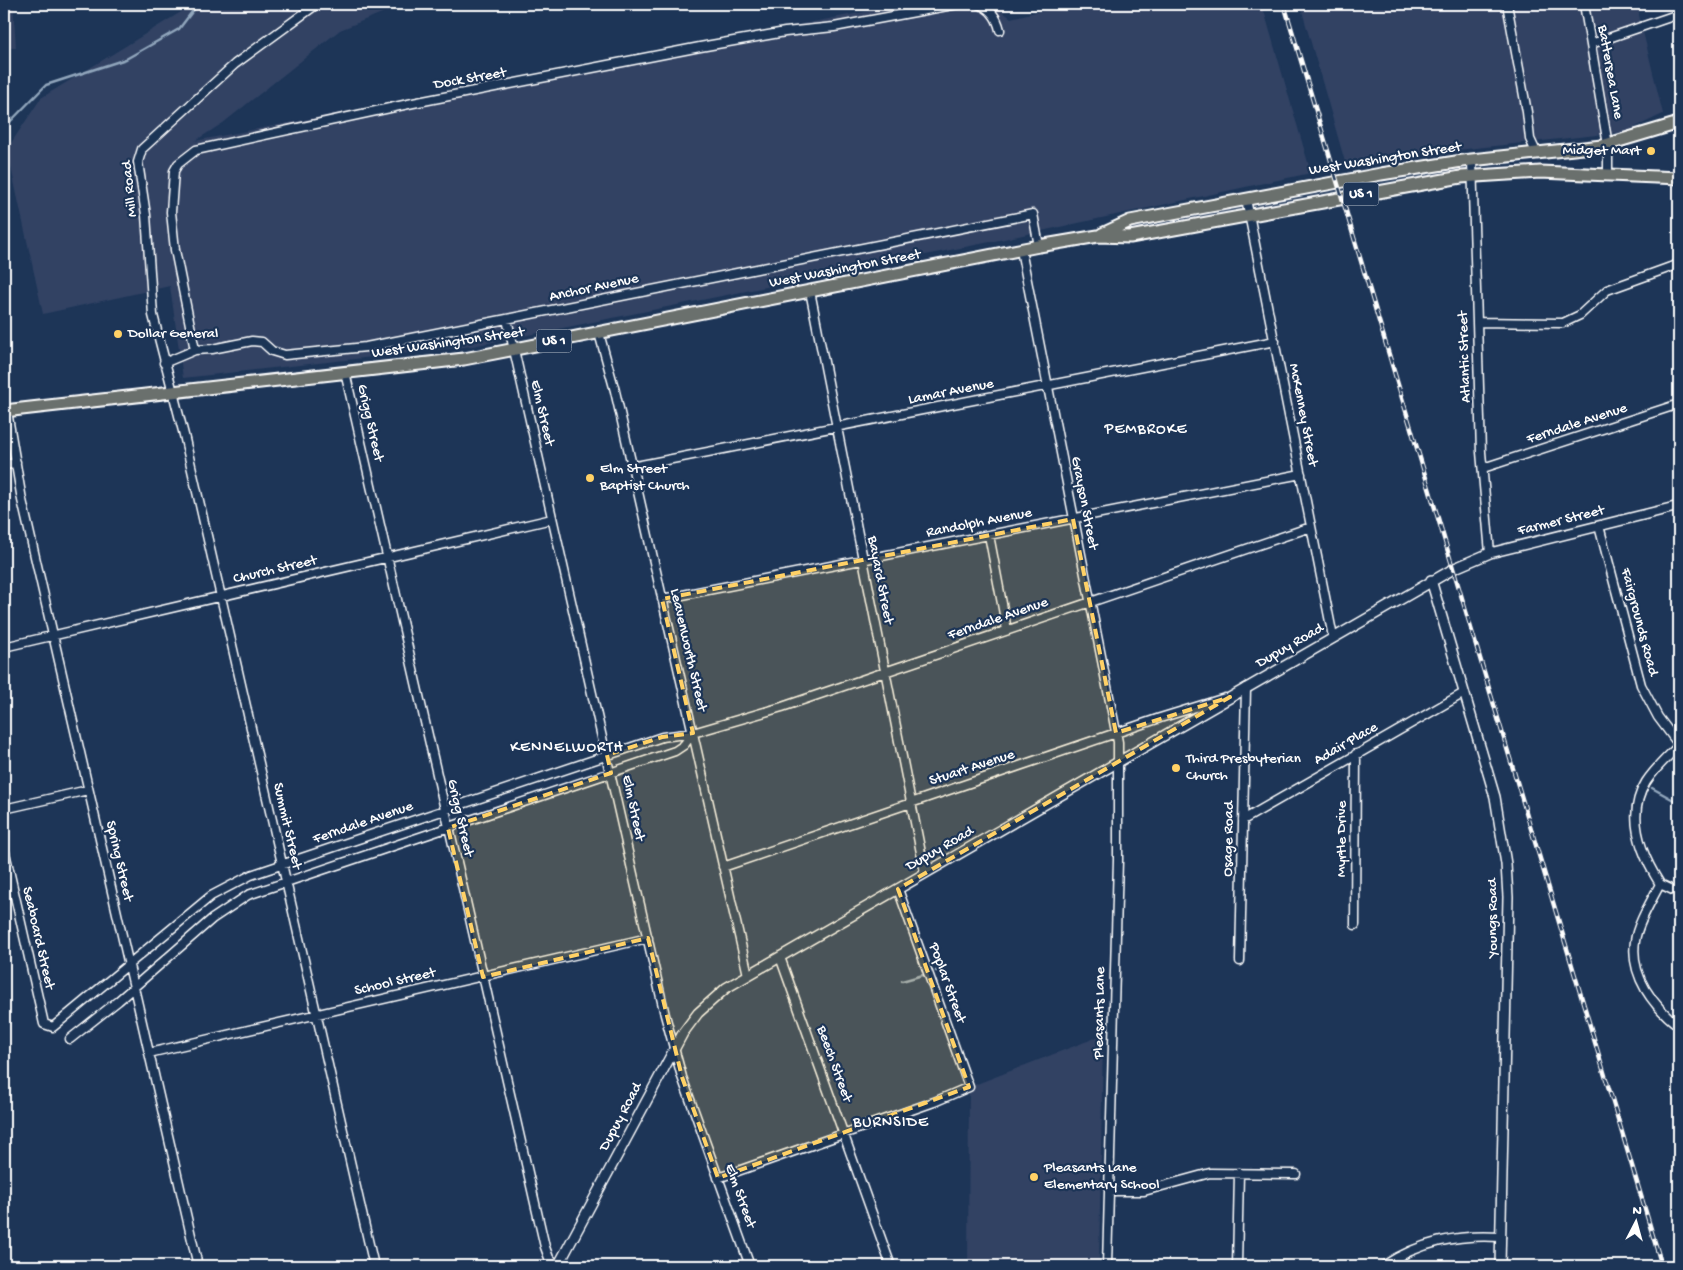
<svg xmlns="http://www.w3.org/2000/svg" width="1683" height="1270" font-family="'Gochi Hand',sans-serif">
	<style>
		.built { fill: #314264 }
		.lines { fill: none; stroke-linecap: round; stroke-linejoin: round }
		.stream { stroke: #91a6bc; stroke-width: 2.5 }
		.minor-casing { stroke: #fff; stroke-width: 11 }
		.tertiary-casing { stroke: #fff; stroke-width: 12 }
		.primary-casing { stroke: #fff; stroke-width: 15 }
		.minor { stroke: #1d3557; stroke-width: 8 }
		.tertiary { stroke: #1d3557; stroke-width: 9 }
		.primary { stroke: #6b706d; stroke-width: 11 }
		.rail-casing { stroke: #fff; stroke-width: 4.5 }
		.rail { stroke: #1d3557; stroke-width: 2.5; stroke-dasharray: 8; stroke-linecap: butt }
		.marked { fill: #ffd166; fill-opacity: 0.2; stroke: #ffd166; stroke-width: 4; stroke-dasharray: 10 6; stroke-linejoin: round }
		.poi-dot { fill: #ffd166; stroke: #1d3557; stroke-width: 2 }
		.labels { text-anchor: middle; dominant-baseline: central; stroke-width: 4.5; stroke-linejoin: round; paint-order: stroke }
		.shield { fill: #1d3557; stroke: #bbc2cd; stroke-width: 1 }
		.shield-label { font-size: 14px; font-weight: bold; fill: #fff }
		.street-label { font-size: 15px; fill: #fff; stroke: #1d3557 }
		.poi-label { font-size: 15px; fill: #fff; stroke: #1d3557; text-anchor: start }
		.neighbourhood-label { font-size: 16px; letter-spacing: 1px; fill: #fff; stroke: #1d3557 }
	</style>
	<rect width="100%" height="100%" fill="#1d3557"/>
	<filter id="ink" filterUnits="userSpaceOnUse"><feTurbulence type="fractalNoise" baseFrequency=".02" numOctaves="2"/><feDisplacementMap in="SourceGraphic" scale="10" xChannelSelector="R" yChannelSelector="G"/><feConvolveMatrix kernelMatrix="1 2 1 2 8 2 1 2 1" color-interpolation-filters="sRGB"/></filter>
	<g filter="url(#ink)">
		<path class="built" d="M4,4h9l3,44h-12z
			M194,4h210l-64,26 -117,93 -28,18 711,-137h86l19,14 57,-14h194l49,169 -321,69 -517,104 -290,32 -13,-92 -127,28 -36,-165 34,-51z
			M1300,4h340l-1,11 24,99 -38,18 -280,30z
			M1103,1035l-4,231h-131l1,-179z"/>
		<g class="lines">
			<path class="stream" d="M4,128l42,-43 80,-26 53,-30 19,-25
				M1652,788l27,15
				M936,971l5,-1
				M902,981l21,-6"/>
			<g class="minor-casing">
				<path id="minor" d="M317,4l-82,60 -93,85 -4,13 8,53 7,100 31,120 190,831
					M978,4c12,4 19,13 22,26
					M1507,4l20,108 3,27 7,15
					M1584,4l24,141v30
					M1591,44l88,-30
					M1472,160l9,292 9,101
					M1246,199l87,438
					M1021,250l97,492v118l-11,406
					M810,291l115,582
					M507,319l158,696 17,62 68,189
					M1477,322l86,1 17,-8 27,-25 72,-26
					M599,333l16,58 133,584
					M195,350l-20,-100 -4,-38 3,-41 4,-7 18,-14 217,-47 287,-56 85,-15 49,-5 124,-23
					M164,363l31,-13 17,-1 40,-8 10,1 10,9 13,4 81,-8 667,-133 6,32
					M345,372l200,875 4,11 7,8
					M7,411l15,89 176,766
					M4,466l12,-4
					M631,467l644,-126
					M1483,468l196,-64
					M1599,526l42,159 17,32 21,28
					M989,535l18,95
					M662,599l639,-125
					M4,647l548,-128
					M4,809l84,-19
					M1243,820l221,-127
					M4,848l40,176 9,3 158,-131 40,-21 411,-138 31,-4 89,-26 529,-180
					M723,867l437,-149 65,-20
					M1660,884c-8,16 -23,40 -25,57 -5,35 18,65 44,85
					M1660,884c-19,-30 -35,-68 -14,-102 9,-14 22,-25 33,-37
					M1660,884l19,9
					M1355,925l1,-171
					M780,957l111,309
					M1240,961l6,-273
					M70,1039l48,-38 94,-82 36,-24 427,-144 9,-6 9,-12
					M149,1053l499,-115
					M718,1178l216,-76 35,-15 -71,-198
					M1109,1191h35l66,-18 86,1
					M1237,1266l2,-93
					M1383,1266c37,-24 74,-32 118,-29"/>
			</g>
			<g class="tertiary-casing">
				<path id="tertiary" d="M1431,580l64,217 11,67 2,33 -8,369
					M558,1266l125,-233 15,-20 28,-25 729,-420 35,-15 189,-47"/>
			</g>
			<g class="primary-casing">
				<path id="primary" d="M1102,234l28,-13 251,-47 81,-13 140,-15 77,-23
					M4,411l460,-52 575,-113 59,-10 32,1 331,-60 79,-5 139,6"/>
			</g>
			<use href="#minor" class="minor"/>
			<use href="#tertiary" class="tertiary"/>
			<use href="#primary" class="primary"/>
			<g class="rail-casing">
				<path id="rail" d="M1284,4l378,1262"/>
			</g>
			<use href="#rail" class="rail"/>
		</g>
	</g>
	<path class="marked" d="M1073,519l43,214 114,-36 -332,192 71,198 -251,91 -36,-101 -34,-139 -165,39 -35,-149 163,-55 -4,-18 55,-18 31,-4 -31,-134z"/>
	<g class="poi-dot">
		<circle cx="1651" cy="151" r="5"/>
		<circle cx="118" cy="334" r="5"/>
		<circle cx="590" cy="478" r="5"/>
		<circle cx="1176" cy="768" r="5"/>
		<circle cx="1034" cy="1177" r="5"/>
	</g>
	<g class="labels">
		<g class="shield">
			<rect x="1343.5" y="182.5" width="35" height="23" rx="4"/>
			<rect x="536.5" y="329.5" width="35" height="23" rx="4"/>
		</g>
		<g class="shield-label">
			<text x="1361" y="194">US 1</text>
			<text x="554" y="341">US 1</text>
		</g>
		<g class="street-label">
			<text transform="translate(1610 72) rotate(80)">Battersea Lane</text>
			<text transform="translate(470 79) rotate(-10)">Dock Street</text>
			<text transform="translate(1385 159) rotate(-9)">West Washington Street</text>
			<text transform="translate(130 189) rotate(-96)">Mill Road</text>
			<text transform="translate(845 269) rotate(-11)">West Washington Street</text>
			<text transform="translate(594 288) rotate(-12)">Anchor Avenue</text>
			<text transform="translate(448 343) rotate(-8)">West Washington Street</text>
			<text transform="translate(1465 357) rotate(-92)">Atlantic Street</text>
			<text transform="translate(951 392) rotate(-11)">Lamar Avenue</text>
			<text transform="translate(542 413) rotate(77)">Elm Street</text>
			<text transform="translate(1303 415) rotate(79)">McKenney Street</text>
			<text transform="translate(370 423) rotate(77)">Grigg Street</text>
			<text transform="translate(1577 424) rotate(-18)">Ferndale Avenue</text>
			<text transform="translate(1084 503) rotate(79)">Grayson Street</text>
			<text transform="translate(1561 521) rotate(-14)">Farmer Street</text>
			<text transform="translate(979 523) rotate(-11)">Randolph Avenue</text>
			<text transform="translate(275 570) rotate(-13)">Church Street</text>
			<text transform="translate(880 580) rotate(79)">Bayard Street</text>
			<text transform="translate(998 619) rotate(-19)">Ferndale Avenue</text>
			<text transform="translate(1639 622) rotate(75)">Fairgrounds Road</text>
			<text transform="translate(1290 646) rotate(-30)">Dupuy Road</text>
			<text transform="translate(688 650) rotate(77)">Leavenworth Street</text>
			<text transform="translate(1346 744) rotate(-30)">Adair Place</text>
			<text transform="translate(972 768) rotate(-18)">Stuart Avenue</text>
			<text transform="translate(633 808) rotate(78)">Elm Street</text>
			<text transform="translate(460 818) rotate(77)">Grigg Street</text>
			<text transform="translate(363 823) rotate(-19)">Ferndale Avenue</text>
			<text transform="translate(287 826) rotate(77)">Summit Street</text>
			<text transform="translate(1229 839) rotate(-89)">Osage Road</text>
			<text transform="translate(1342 839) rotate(-90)">Myrtle Drive</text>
			<text transform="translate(940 849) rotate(-30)">Dupuy Road</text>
			<text transform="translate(119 861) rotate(77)">Spring Street</text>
			<text transform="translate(1493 918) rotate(-90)">Youngs Road</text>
			<text transform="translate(38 938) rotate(77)">Seaboard Street</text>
			<text transform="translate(395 982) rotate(-13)">School Street</text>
			<text transform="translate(947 983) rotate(70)">Poplar Street</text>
			<text transform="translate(1100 1013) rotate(-89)">Pleasants Lane</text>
			<text transform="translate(834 1064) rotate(70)">Beech Street</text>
			<text transform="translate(621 1117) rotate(-62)">Dupuy Road</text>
			<text transform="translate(740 1196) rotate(70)">Elm Street</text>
		</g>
		<g class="poi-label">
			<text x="1641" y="151" text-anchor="end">Midget Mart</text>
			<text x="128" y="334">Dollar General</text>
			<text x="600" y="469">Elm Street<tspan x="600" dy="17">Baptist Church</tspan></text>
			<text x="1186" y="759">Third Presbyterian<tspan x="1186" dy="17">Church</tspan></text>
			<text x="1044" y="1168">Pleasants Lane<tspan x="1044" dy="17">Elementary School</tspan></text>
		</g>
		<g class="neighbourhood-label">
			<text x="1146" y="430">PEMBROKE</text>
			<text x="567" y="748">KENNELWORTH</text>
			<text x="891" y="1123">BURNSIDE</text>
		</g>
	</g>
	<rect width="1683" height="1270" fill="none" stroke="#1d3557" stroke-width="20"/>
	<rect x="10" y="10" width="1663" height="1250" fill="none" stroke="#fff" stroke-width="2" filter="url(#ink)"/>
	<g transform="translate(1636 1222) rotate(6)" stroke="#1d3557" stroke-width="4" paint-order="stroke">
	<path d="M0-4L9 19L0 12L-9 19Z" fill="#ffffff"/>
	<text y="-8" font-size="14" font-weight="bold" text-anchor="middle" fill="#ffffff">N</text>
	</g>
</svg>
